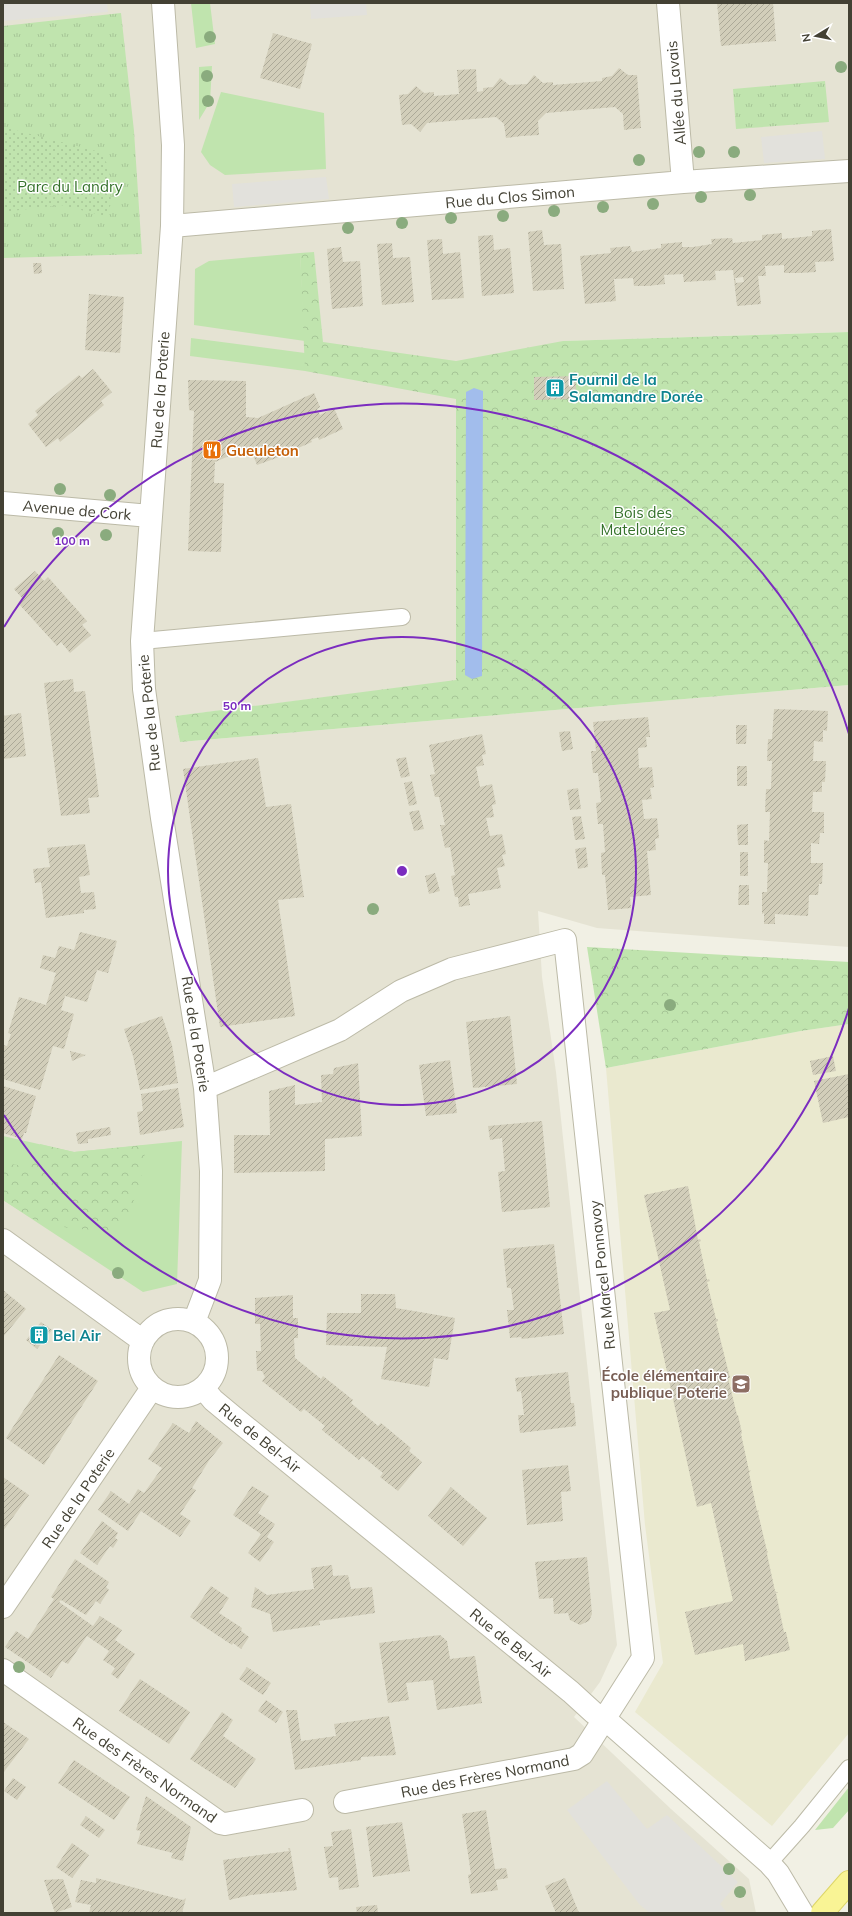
<svg xmlns="http://www.w3.org/2000/svg" width="852" height="1916" font-family="Mulish,sans-serif">
	<style>
		.residential { fill: #e5e3d3 }
		.education { fill: #eae9cf }
		.grass { fill: #c0e4ae }
		.forest { fill: url(#forest-crowns) }
		.park { fill: url(#park-tufts) }
		.garden { fill: url(#garden-dots) }
		.parking { fill: #e2e1dc }
		.water { fill: #a2bdec }
		.building { fill: url(#building-hatch); fill-rule: evenodd }
		.lines { fill: none; stroke-linecap: round; stroke-linejoin: round }
		.lane-casing { stroke: #bcbaa7; stroke-width: 18 }
		.street-casing { stroke: #bcbaa7; stroke-width: 24 }
		.primary-casing { stroke: #ddd566; stroke-width: 24 }
		.lane { stroke: #fff; stroke-width: 16 }
		.street { stroke: #fff; stroke-width: 22 }
		.primary { stroke: #f9f495; stroke-width: 22 }
		.tree { fill: #8aab7e }
		.ring { fill: none; stroke: #7b2cbf; stroke-width: 2 }
		.labels { text-anchor: middle; dominant-baseline: central; stroke-width: 3; stroke-linejoin: round; paint-order: stroke }
		.street-label { font-size: 15px; fill: #434134; stroke: #fff }
		.park-label { font-size: 15px; fill: #35722b; stroke: #fff }
		.culture-label { font-size: 15px; font-weight: bold; fill: #0d838f; stroke: #fff; text-anchor: start }
		.food-label { font-size: 15px; font-weight: bold; fill: #c56008; stroke: #fff; text-anchor: start }
		.education-label { font-size: 15px; font-weight: bold; fill: #785e54; stroke: #fff; text-anchor: end }
		.centre { fill: #7b2cbf; stroke: #fff; stroke-width: 2 }
		.ring-label { font-size: 12px; text-anchor: middle; font-weight: bold; fill: #7b2cbf; stroke: #fff; stroke-width: 3; stroke-linejoin: round; paint-order: stroke }
	</style>
	<defs>
		<pattern id="forest-crowns" width="20" height="18" patternUnits="userSpaceOnUse"><rect width="20" height="18" fill="#c0e4ae"/><path d="M2 6a3 3 0 1 1 6 0M12 15a3 3 0 1 1 6 0" fill="none" stroke="#a6c596"/></pattern>
		<pattern id="park-tufts" width="24" height="20" patternUnits="userSpaceOnUse"><rect width="24" height="20" fill="#c0e4ae"/><path d="M3 7l-1-3M5 7V3M7 7l1-3M15 17l-1-3M17 17v-4M19 17l1-3" fill="none" stroke="#a6c596"/></pattern>
		<pattern id="garden-dots" width="8" height="8" patternUnits="userSpaceOnUse"><rect width="8" height="8" fill="#c0e4ae"/><path d="M2 2h.1M6 6h.1" fill="none" stroke="#a6c596" stroke-width="1.8" stroke-linecap="round"/></pattern>
		<pattern id="building-hatch" width="6" height="6" patternUnits="userSpaceOnUse"><rect width="6" height="6" fill="#d2ceba"/><path d="M-1 1l2-2M0 6l6-6M5 7l2-2" fill="none" stroke="#aca998"/></pattern>
	</defs>
	<rect width="100%" height="100%" fill="#f1f0e4"/>
	<path class="residential" d="M3,3h846v329l-286,9 -107,58v282l-281,35 5,26 669,-57v262l-252,-19 -59,-17 4,66 14,95 61,573 -17,37 -26,35 97,92 78,70 7,34h-753z"/>
	<path class="education" d="M849,1024v709l-77,93 -137,-114 28,-49 -18,-138 -39,-457 195,-37z"/>
	<path class="grass" d="M191,3h19l5,41 -19,4z
		M212,66l-2,36 -11,18v-53z
		M221,92l103,21 2,56 -101,6 -15,-10 -9,-13z
		M300,253l5,88 -111,-16 1,-56 14,-8z
		M191,338l114,15v18l-115,-15z
		M3,1136l71,16 108,-11 -5,143 -34,8 -140,-92z
		M849,1787v23l-16,18 -18,2z"/>
	<path class="forest" d="M314,252l9,90 133,19 107,-20 286,-9v353l-669,57 -5,-26 281,-36v-281l-151,-28 -5,-118z
		M587,947l262,15v62l-48,7 -195,37z
		M40,1144l34,8 72,-7 -5,35 -11,31 -12,21 -50,-4 -35,-9 -30,-19v-37l22,3 15,-10z"/>
	<path class="park" d="M121,13l13,118 8,123 -139,4v-232z
		M825,81l4,41 -93,7 -3,-40z"/>
	<path class="garden" d="M3,127l97,25 9,15 2,37 -6,12 -44,-11 -58,7z"/>
	<path class="parking" d="M3,3h104l1,9 -105,9z
		M310,3h56l1,12 -56,4z
		M822,131l3,28 -61,4 -3,-26z
		M326,177l3,22 -95,8 -2,-23z
		M607,1781l40,48 20,-14 71,67 -18,22 7,9h-77l-10,-8 -73,-95z"/>
	<path class="water" d="M474,388l9,3 -1,285 -10,3 -7,-4 1,-283z"/>
	<path class="building" d="M717,3h56l3,38 -55,5z
		M273,33l39,11 -12,45 -40,-11z
		M619,68l9,7h9l4,53 -17,2 -1,-16 -8,-7 -69,6 -8,8 1,14 -17,1 -16,2 -2,-14 -8,-7 -69,6 -7,9 -9,-8 -9,1 -3,-30 9,-1 8,-8 8,7 10,-1v4l25,-2 -2,-24 19,-1 1,23 6,-1v-3l10,-1 7,-9 9,7 18,-1 7,-9 9,8 10,-1v3l49,-4v-3l10,-2z
		M831,229l3,32 -19,1 1,10 -17,1h-15v-8l-19,1 1,10h-8l3,28 -24,2 -4,-36 -18,1 1,9 -32,2 -1,-8 -19,1 1,9 -17,2h-14l-1,-8 -19,1 2,22 -31,3 -5,-48 31,-3 -1,-5 20,-2 2,6 29,-4v-4l21,-2v5h11l19,-3 -1,-5 21,-1 1,5 10,-1 19,-2v-5l20,-2v6l11,-1 19,-2v-5zM743,277l1,5 -8,1 -1,-5z
		M542,230l2,15 17,-1 3,45 -31,2 -5,-59z
		M493,235l1,15 16,-2 4,45 -32,3 -4,-60z
		M442,239l1,15 17,-2 4,46 -32,2 -5,-60z
		M392,243l1,15 17,-1 4,45 -32,3 -5,-61z
		M341,247l2,15 17,-1 3,45 -31,3 -5,-60z
		M33,263h8l1,10 -8,1z
		M89,294l35,3 -4,56 -35,-3z
		M93,369l19,23 -11,9 3,4 -44,37 -2,-4 -12,9 -18,-23 10,-9 -3,-4 44,-36 3,3z
		M576,376v23l-42,1v-23z
		M188,380l58,1v36l12,1 56,-25 6,14 -3,2 3,6 14,-7 9,21 -24,11 -1,-3 -7,3 1,2 -23,10 -1,-2 -7,3 1,3 -25,9 -7,-18 -35,15 -1,21h10l-3,69 -33,-1 6,-140 -5,-1z
		M35,571l9,10 4,-4 39,44 -5,4 9,10 -21,18 -9,-11 -4,4 -38,-42 4,-5 -9,-10z
		M73,679l1,13 11,-1 14,106 -11,1 2,15 -29,3 -17,-133z
		M774,709l54,2 -1,20 -4,-1v12l-9,-1 -1,20h13l-1,21h-3v10h-9l-1,20h12v21h-4l-1,11 -8,-1v20h12l-1,21h-3l-1,11h-9l-1,21 -33,-2v10h-11v-11l-2,1v-22h5l1,-29h-4v-23l5,1 1,-29h-5l1,-23h5l1,-28h-5l1,-22h4z
		M21,713l5,43 -23,3v-43z
		M648,717l2,20h-4l1,10 -9,1 1,20 13,-1 2,20 -4,1 2,11 -10,1 2,19 13,-1 2,20 -4,1 1,11 -9,1 4,44 -21,2 1,11 -23,2 -3,-35h-3l-1,-22 4,-1 -2,-28h-5l-2,-21 5,-1 -3,-29h-5l-2,-22h5l-3,-29z
		M736,725h11l-1,19h-10z
		M570,731l3,18 -11,2 -3,-19z
		M482,734l4,20 -4,1 2,10 -8,2 4,20 12,-3 4,20 -4,1 2,12 -8,1 4,18 12,-2 4,20 -4,1 3,11 -8,2 4,20 -33,6 2,11 -11,2 -1,-10h-3l-4,-21 4,-1 -5,-28 -5,1 -5,-23h5l-6,-28h-4l-5,-22 5,-1 -6,-29z
		M406,757l4,19 -9,2 -5,-19z
		M258,758l8,49 25,-3 13,93 -26,3 17,116 -75,11 -37,-258z
		M737,766h10v20h-10z
		M412,781l5,23 -8,2 -5,-23z
		M578,788l3,21 -11,1 -3,-20z
		M419,810l5,19 -10,2 -5,-19z
		M581,816l4,23 -10,1 -3,-23z
		M748,824v21h-10l-1,-20z
		M85,844l5,31 -11,2 2,16 13,-1 2,17 -12,1v3l-38,5 -5,-36 -6,1 -2,-14 17,-2 -3,-19z
		M586,847l2,20 -10,2 -3,-20z
		M740,852h8v24h-8z
		M435,873l5,18 -11,3 -4,-18z
		M739,885h10v20h-11z
		M80,932l37,9 -9,32 -11,-3 -10,32 -22,-6 -4,14 13,4 -10,35 -11,-3 -13,44 -37,-11v-34l4,1 4,-12 -3,-1 11,-36 27,8 10,-32 -16,-5 3,-13 12,3 4,-12 15,4z
		M162,1016l10,29 6,38 -38,7 -7,-34 -9,-27z
		M510,1016l7,68 -44,4 -7,-66z
		M70,1051l16,4 -14,6z
		M833,1056l3,15 -23,4 -3,-14z
		M450,1060l7,53 -31,3 -7,-51z
		M358,1063l4,73 -37,3v32l-91,2v-38h36l-1,-44 26,-6v20l27,-3 -1,-27 12,-1 1,-6z
		M849,1074v43l-26,6 -9,-42z
		M3,1086l33,10 -10,37h-2l-2,6 -19,-6z
		M178,1088l6,39 -44,8 -3,-23 6,-1 -2,-17z
		M542,1121l8,86 -48,5 -4,-40 7,-1 -3,-33 -12,2 -2,-14z
		M110,1127l1,8 -23,4v4l-10,1 -2,-11z
		M688,1186l10,54 2,-1 1,2 -2,1 8,38 2,-1 1,2 -3,1 9,37h2v2l-2,1 14,56h-2l9,37h1l4,18 -1,1 8,37 2,-1 -2,3 8,38 2,-1 -1,3 9,38h1l-1,3 8,37 3,2h-2l8,39h2l4,18 -45,11 -2,-17 -48,11 -10,-43 48,-11 -22,-98 -14,4 -43,-194 16,-3 -26,-115z
		M554,1244l10,90 -42,5 -1,-2 -11,1 -3,-28h7l-3,-22h-4l-4,-39z
		M3,1290l23,19 -23,28z
		M361,1294h34l1,14 59,10 -7,42 -14,-2 -5,29 -48,-8 6,-32 -61,-2 1,-32h34z
		M293,1295v23h5v20h-4l1,20 26,21 2,-3 30,24 -2,3 27,23 3,-3 30,25 -2,3 13,11 -24,29 -18,-14 3,-4 -21,-17 -3,4 -37,-30 3,-4 -21,-17 -3,3 -39,-31 3,-4 -3,-6h-5l-1,-20h5l-1,-27h-5v-26z
		M41,1322l11,8 -15,19 -11,-9z
		M59,1355l39,26 -54,84 -38,-27z
		M568,1372l3,31h3l2,23 -56,7 -2,-18h6l-3,-24 -4,1 -2,-14z
		M196,1421l27,22 -13,16 -18,29 4,2 -16,24 11,7 -11,16 -39,-26 -13,20 -30,-21 13,-19 18,13 9,-15 6,4 18,-25 -14,-9 25,-36 16,10z
		M568,1465l3,26 -10,1 2,29 -36,4 -5,-55z
		M3,1477l26,18 -26,36z
		M252,1486l17,10 -11,17 17,11 -8,13 7,5 -14,20 -12,-9 13,-19 -28,-19z
		M451,1487l36,31 -24,28 -35,-30z
		M102,1521l16,12 -3,5 3,2 -5,8 -3,-2 -13,19 -17,-12z
		M587,1557l5,57 -3,7 -9,4 -10,-5 -2,-7 -14,1 -1,-16 -14,1 -4,-37z
		M75,1559l34,23 -3,5 3,3 -9,14 -4,-3 -10,14 -25,-15 -2,2 34,24 7,-10 22,14 -7,10 20,14 -17,25 -7,-5 4,-6 -12,-8 6,-9 -22,-15 -19,28 -6,-3 -11,17 -46,-31 11,-16 12,8 26,-40 -3,-2z
		M332,1565l1,11 15,-1 3,14 21,-2 3,26 -56,8 1,4 -47,7 -3,-18 -19,-7 4,-20 12,8 47,-6 -3,-21z
		M211,1586l18,12 -10,15 23,15 -1,3 8,6 -8,12 -8,-6 -1,2 -42,-28z
		M440,1635l7,6 3,18 25,-3 7,47 -45,7 -4,-30 -27,3 3,17 -21,3 -9,-60z
		M247,1667l24,16 -8,12 -24,-16z
		M140,1679l50,33 -21,32 -50,-33z
		M266,1700l17,12 -7,11 -18,-12z
		M286,1710h11l4,31 35,-5 -2,-12 55,-8 7,39 -35,2v3l-66,10z
		M222,1712l11,8 -10,16 33,23 -21,29 -45,-29z
		M3,1722l26,17 -26,34z
		M74,1760l56,37 -16,23 -56,-37z
		M13,1778l13,9 -9,13 -13,-9z
		M146,1796l45,31 -8,34 -12,-3 2,-5 -36,-9 4,-13 -5,-1z
		M486,1810l9,59 11,-1 2,10 -12,2 2,10 -27,4 -3,-19 3,-1 -9,-60z
		M86,1816l19,14 -6,8 -19,-13z
		M402,1822l8,49 -37,6 -7,-50z
		M351,1829l8,58 -20,3 -1,-13 -9,1 -5,-31 9,-1 -2,-14z
		M72,1843l17,12 -17,23 -16,-11z
		M288,1848h2l7,42 -46,5 -22,5 -6,-40 66,-9z
		M96,1878l87,22 3,-2 -4,15h-93l2,-8 -16,-3 6,-22 15,3z
		M565,1878l14,35h-23l-11,-27z
		M63,1879l9,28 -17,6 -11,-33z
		M377,1905l1,8h-21l-1,-6z"/>
	<g class="lines">
		<g class="lane-casing">
			<path id="lane" d="M142,641l260,-24
				M769,1863l33,-37 47,-58"/>
		</g>
		<g class="street-casing">
			<path id="street" d="M163,3l10,142 -1,81 -30,415 2,48 18,129 43,270 6,83 -1,109 -16,42
				M668,3l15,179
				M172,226l511,-44 166,-11
				M3,503l147,13
				M205,1088l135,-58 61,-39 51,-22 113,-29 78,718 -61,96 -8,5 -229,43
				M3,1240l140,101
				M139 1358a39 39 0 1 1 78 0a39 39 0 1 1-78 0Z
				M204,1389l9,11 18,15 340,277 23,21 11,6 164,144 9,10 24,40
				M3,1607l149,-219
				M3,1670l217,153 5,1 77,-14"/>
		</g>
		<g class="primary-casing">
			<path id="primary" d="M822,1913l27,-31"/>
		</g>
		<use href="#lane" class="lane"/>
		<use href="#street" class="street"/>
		<use href="#primary" class="primary"/>
	</g>
	<g class="tree">
		<circle cx="210" cy="37" r="6"/>
		<circle cx="841" cy="67" r="6"/>
		<circle cx="207" cy="76" r="6"/>
		<circle cx="208" cy="101" r="6"/>
		<circle cx="699" cy="152" r="6"/>
		<circle cx="734" cy="152" r="6"/>
		<circle cx="639" cy="160" r="6"/>
		<circle cx="750" cy="195" r="6"/>
		<circle cx="701" cy="197" r="6"/>
		<circle cx="653" cy="204" r="6"/>
		<circle cx="603" cy="207" r="6"/>
		<circle cx="554" cy="211" r="6"/>
		<circle cx="503" cy="216" r="6"/>
		<circle cx="451" cy="218" r="6"/>
		<circle cx="402" cy="223" r="6"/>
		<circle cx="348" cy="228" r="6"/>
		<circle cx="60" cy="489" r="6"/>
		<circle cx="110" cy="495" r="6"/>
		<circle cx="58" cy="533" r="6"/>
		<circle cx="106" cy="535" r="6"/>
		<circle cx="373" cy="909" r="6"/>
		<circle cx="670" cy="1005" r="6"/>
		<circle cx="118" cy="1273" r="6"/>
		<circle cx="19" cy="1667" r="6"/>
		<circle cx="729" cy="1869" r="6"/>
		<circle cx="740" cy="1892" r="6"/>
	</g>
	<g class="ring">
		<circle cx="402" cy="871" r="234"/>
		<path d="M849 1008A467 467 0 0 1 4 1115M4 627A467 467 0 0 1 849 734"/>
	</g>
	<defs>
		<g id="building-square" transform="scale(1)"><rect x="-9" y="-9" width="18" height="18" rx="4" fill="#0f9aa8" stroke="#fff"/><path d="M-4-6H4V6H1V3H-1V6H-4ZM-2.5-4.3h1.7v1.8h-1.7ZM.8-4.3h1.7v1.8H.8ZM-2.5-1h1.7V.8h-1.7ZM.8-1h1.7V.8H.8Z" fill="#fff"/></g>
		<g id="restaurant-square" transform="scale(1)"><rect x="-9" y="-9" width="18" height="18" rx="4" fill="#e8710a" stroke="#fff"/><path d="M-5-6h1v4h1v-4h1v4h1v-4h1v5L-1.5 .5V6h-2V.5L-5-1ZM5-6V6H3V1.5H1.5Q1.5-4 5-6Z" fill="#fff"/></g>
		<g id="school-square" transform="scale(1)"><rect x="-9" y="-9" width="18" height="18" rx="4" fill="#8d6e63" stroke="#fff"/><path d="M0-5L7-2L0 1L-7-2ZM-4 1L0 2.5L4 1V4Q0 6-4 4Z" fill="#fff"/></g>
	</defs>
	<g fill-rule="evenodd">
		<use href="#building-square" x="555" y="388"/>
		<use href="#restaurant-square" x="212" y="450"/>
		<use href="#building-square" x="39" y="1335"/>
		<use href="#school-square" x="741" y="1384"/>
	</g>
	<g class="labels">
		<g class="street-label">
			<text transform="translate(676 93) rotate(-95)">Allée du Lavais</text>
			<text transform="translate(510 197) rotate(-5)">Rue du Clos Simon</text>
			<text transform="translate(160 390) rotate(-86)">Rue de la Poterie</text>
			<text transform="translate(77 510) rotate(5)">Avenue de Cork</text>
			<text transform="translate(149 713) rotate(-96)">Rue de la Poterie</text>
			<text transform="translate(196 1034) rotate(81)">Rue de la Poterie</text>
			<text transform="translate(602 1275) rotate(-96)">Rue Marcel Ponnavoy</text>
			<text transform="translate(260 1438) rotate(39)">Rue de Bel-Air</text>
			<text transform="translate(78 1498) rotate(-56)">Rue de la Poterie</text>
			<text transform="translate(511 1643) rotate(39)">Rue de Bel-Air</text>
			<text transform="translate(145 1770) rotate(35)">Rue des Frères Normand</text>
			<text transform="translate(485 1776) rotate(-11)">Rue des Frères Normand</text>
		</g>
		<g class="park-label">
			<text x="70" y="186">Parc du Landry</text>
			<text x="643" y="512">Bois des<tspan x="643" dy="17">Matelouéres</tspan></text>
		</g>
		<g class="culture-label">
			<text x="569" y="379">Fournil de la<tspan x="569" dy="17">Salamandre Dorée</tspan></text>
			<text x="53" y="1335">Bel Air</text>
		</g>
		<g class="food-label">
			<text x="226" y="450">Gueuleton</text>
		</g>
		<g class="education-label">
			<text x="727" y="1375">École élémentaire<tspan x="727" dy="17">publique Poterie</tspan></text>
		</g>
	</g>
	<circle cx="402" cy="871" r="6" class="centre"/>
	<g class="ring-label">
		<text x="72" y="545">100 m</text>
		<text x="237" y="710">50 m</text>
	</g>
	<rect width="852" height="1916" fill="none" stroke="#434134" stroke-width="8"/>
	<g transform="translate(816 36) rotate(260)" stroke="#ffffff" stroke-width="3" paint-order="stroke">
	<path d="M0-3L7 15L0 10L-7 15Z" fill="#434134"/>
	<text y="-6" font-size="11" font-weight="bold" text-anchor="middle" fill="#434134">N</text>
	</g>
</svg>
